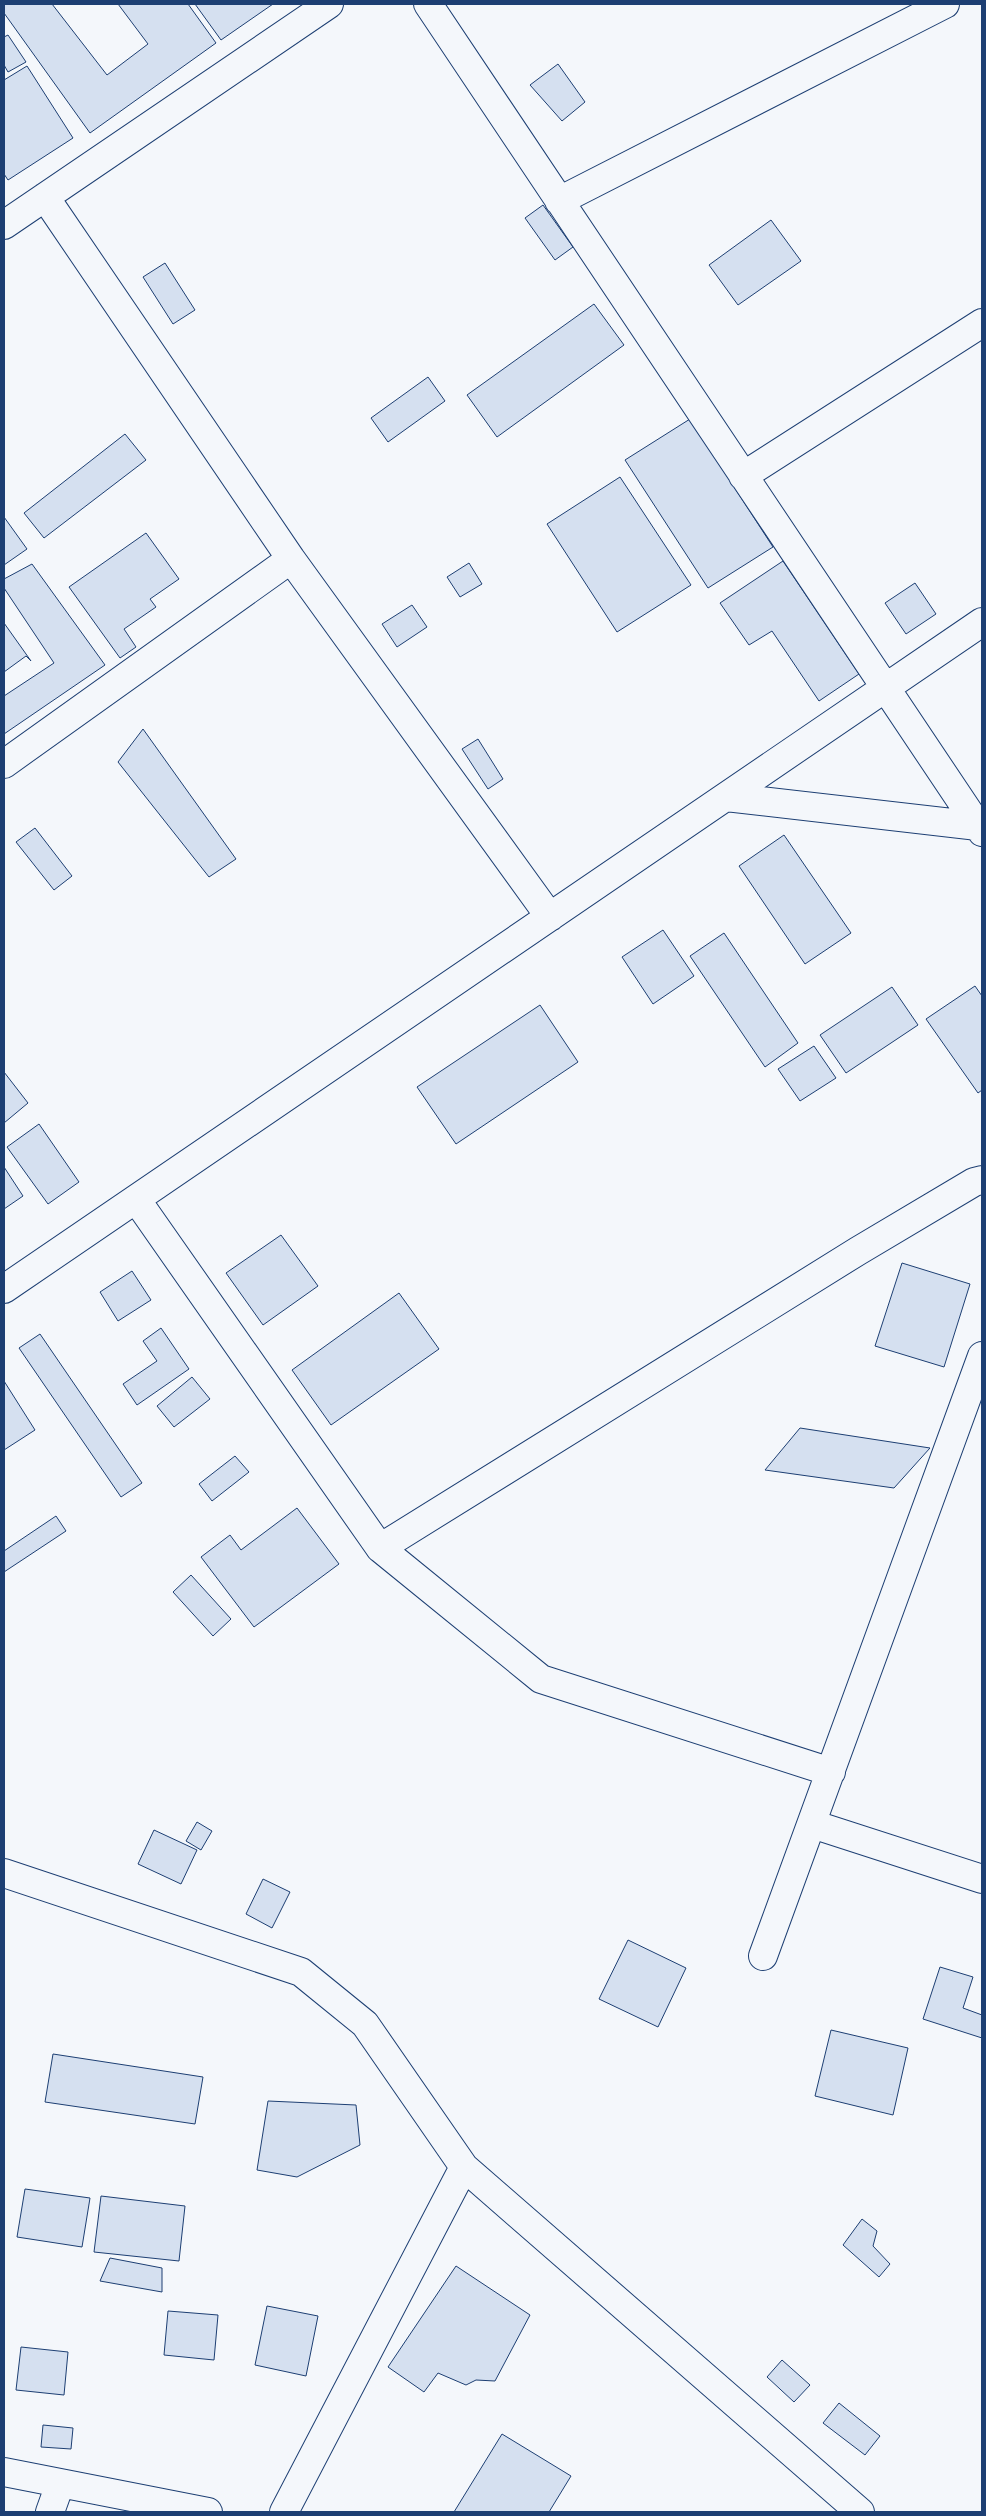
<svg xmlns="http://www.w3.org/2000/svg" width="986" height="2516" font-family="'Roboto Serif',serif">
	<style>
		.building { fill: #d5e0f0; stroke: #1d3f73 }
		.lines { fill: none; stroke-linecap: round; stroke-linejoin: round }
		.minor-casing { stroke: #1d3f73; stroke-width: 30 }
		.minor { stroke: #f4f7fb; stroke-width: 28 }
	</style>
	<rect width="100%" height="100%" fill="#f4f7fb"/>
	<path class="building" d="M4,4h48l55,71 41,-31 -30,-40h70l28,39 -126,90 -86,-120z
		M195,4h78l-52,36z
		M8,35l18,27 -18,10 -4,-7v-28z
		M558,64l27,38 -23,19 -32,-36z
		M27,66l46,72 -65,42 -4,-6v-94z
		M543,205l30,42 -18,13 -30,-42z
		M771,220l30,41 -63,44 -29,-40z
		M165,263l30,47 -22,14 -30,-47z
		M594,304l30,41 -127,92 -30,-42z
		M428,377l17,24 -57,41 -17,-24z
		M690,419l83,128 -65,41 -83,-128z
		M125,434l21,26 -102,78 -20,-25z
		M620,477l71,108 -74,47 -70,-108z
		M4,517l23,32 -23,16z
		M146,533l33,46 -29,20 6,8 -32,22 12,18 -16,11 -51,-71z
		M783,561l76,113 -40,27 -47,-70 -23,14 -29,-42z
		M469,563l13,21 -22,13 -13,-20z
		M32,564l73,101 -101,69v-38l50,-33 -50,-75v-9z
		M915,583l21,31 -30,20 -21,-31z
		M412,605l15,22 -30,20 -15,-23z
		M4,623l27,38 -5,-5 -22,16z
		M143,729l93,130 -27,18 -91,-115z
		M478,739l25,40 -15,10 -26,-40z
		M35,828l37,48 -18,14 -38,-48z
		M784,835l67,98 -46,31 -66,-98z
		M663,930l31,46 -41,28 -31,-47z
		M724,933l74,110 -33,24 -75,-111z
		M975,986l7,10v94l-4,3 -52,-74z
		M892,987l26,38 -72,48 -26,-38z
		M540,1005l38,57 -122,82 -39,-57z
		M814,1046l22,32 -36,23 -22,-32z
		M4,1072l24,31 -24,20z
		M39,1124l40,58 -31,22 -41,-57z
		M4,1167l19,29 -19,13z
		M281,1235l37,51 -55,39 -37,-52z
		M902,1263l68,21 -26,83 -69,-21z
		M132,1271l19,29 -33,21 -18,-29z
		M399,1293l40,56 -108,76 -39,-55z
		M161,1328l28,41 -52,36 -14,-21 34,-23 -14,-20z
		M40,1334l102,149 -21,14 -102,-149z
		M192,1377l18,22 -36,28 -17,-21z
		M4,1381l31,49 -31,20z
		M800,1428l130,20 -36,40 -129,-18z
		M235,1456l14,16 -37,29 -13,-17z
		M297,1508l42,56 -85,63 -53,-70 29,-22 11,15z
		M56,1516l10,15 -62,41v-21z
		M191,1575l40,44 -18,17 -40,-44z
		M197,1822l15,9 -11,19 -15,-9z
		M154,1830l43,20 -16,34 -43,-20z
		M263,1879l27,13 -18,36 -26,-14z
		M628,1940l58,28 -28,59 -59,-28z
		M940,1967l33,10 -10,31 19,7v23l-59,-19z
		M831,2030l77,18 -15,67 -78,-19z
		M53,2054l150,23 -8,47 -150,-22z
		M268,2101l88,4 4,40 -63,32 -40,-7z
		M25,2189l65,9 -8,49 -65,-10z
		M101,2196l84,10 -6,55 -85,-9z
		M862,2219l15,12 -4,15 17,18 -11,13 -36,-32z
		M110,2258l52,10v24l-62,-11z
		M456,2266l74,49 -35,66 -19,-1 -10,5 -28,-12 -14,19 -36,-25z
		M267,2306l51,10 -12,60 -51,-11z
		M168,2311l50,4 -4,45 -50,-5z
		M21,2347l47,5 -4,43 -48,-5z
		M782,2360l28,25 -16,17 -27,-25z
		M839,2403l41,33 -15,19 -42,-32z
		M43,2425l30,3 -2,21 -30,-2z
		M502,2434l69,42 -22,36h-95z"/>
	<g class="lines">
		<g class="minor-casing">
			<path id="minor" d="M428,4l554,828
				M45,197l246,362 259,358
				M559,201l386,-197
				M4,225l325,-221
				M743,476l239,-153
				M4,764l287,-205
				M726,797l252,29
				M136,1199l244,349 161,131 290,93
				M4,1289l978,-667
				M380,1548l478,-297 116,-69 8,-2
				M812,1824l170,55
				M4,1873l297,99 64,52 99,143 396,345
				M763,1956l219,-600
				M4,2472l204,40
				M50,2512l10,-28
				M284,2512l180,-345"/>
		</g>
		<use href="#minor" class="minor"/>
	</g>
	<rect width="986" height="2516" fill="none" stroke="#1d3f73" stroke-width="10"/>
</svg>
